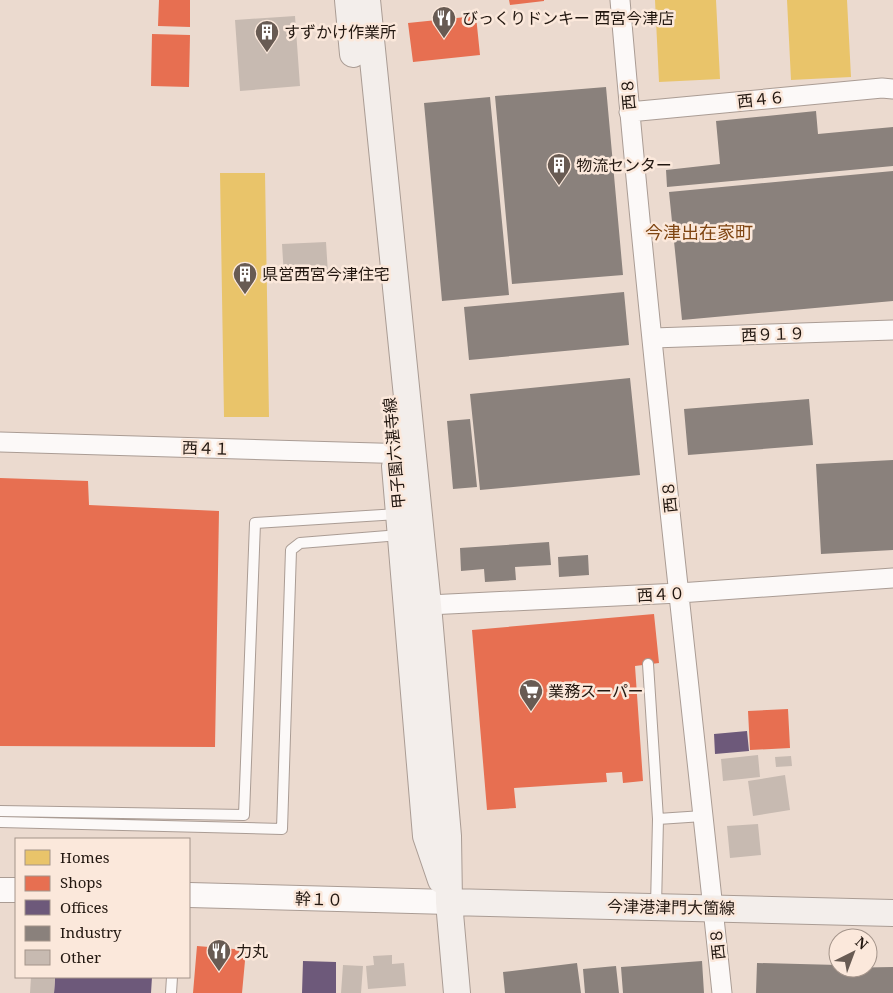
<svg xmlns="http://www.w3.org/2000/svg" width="893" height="993" font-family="'Noto Serif','Noto Sans JP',serif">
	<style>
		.homes { fill: #e9c46a }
		.shops { fill: #e76f51 }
		.offices { fill: #6d597a }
		.industry { fill: #8a817c }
		.building { fill: #c7bab1 }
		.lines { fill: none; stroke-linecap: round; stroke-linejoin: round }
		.service-casing { stroke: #aa9c94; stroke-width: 12 }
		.minor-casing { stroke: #aa9c94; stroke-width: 21 }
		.tertiary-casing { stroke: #aa9c94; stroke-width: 26 }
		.secondary-casing { stroke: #aa9c94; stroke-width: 28 }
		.service { stroke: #fcf9f8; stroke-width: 10 }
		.minor { stroke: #fcf9f8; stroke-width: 19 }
		.tertiary { stroke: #fcf9f8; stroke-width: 24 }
		.secondary { stroke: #f3eeeb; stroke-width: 26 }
		.labels { text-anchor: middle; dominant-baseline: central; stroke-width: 5; stroke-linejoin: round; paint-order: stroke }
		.poi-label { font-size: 16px; fill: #221710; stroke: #fbe8db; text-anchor: start }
		.street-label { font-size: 16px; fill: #221710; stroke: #fbe8db }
		.neighbourhood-label { font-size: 18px; fill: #7f4512; stroke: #fbe8db }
	</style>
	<rect width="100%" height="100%" fill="#ebdacf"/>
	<path class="homes" d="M655,0h61l4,79 -61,3z
		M787,0h60l4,77 -60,3z
		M220,173h45l4,244h-45z"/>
	<path class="shops" d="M159,0h31v27l-32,-1z
		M509,0h35v1l-34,4z
		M476,16l4,39 -67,7 -5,-39z
		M152,34l38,1 -1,52 -38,-1z
		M0,478l88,3 1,24 130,6 -4,236 -215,-1z
		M654,614l5,49 -24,3 8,115 -20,2 -1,-11 -16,1 1,9 -93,6 2,20 -29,2 -15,-180z
		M788,709l2,39 -40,2 -2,-39z
		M197,946l49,4 -4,43h-49z"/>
	<path class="offices" d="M747,731l2,20 -34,3 -1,-20z
		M303,961l33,1v31h-34z
		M55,977h97l-1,16h-97z"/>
	<path class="industry" d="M606,87l17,188 -111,9 -17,-188z
		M490,97l19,198 -67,6 -18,-198z
		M816,111l2,23 75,-7v39l-226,21 -1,-17 54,-6 -4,-43z
		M893,171v130l-211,19 -13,-128z
		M624,292l5,53 -160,15 -5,-53z
		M630,378l10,97 -160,15 -10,-96z
		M809,399l4,46 -125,10 -4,-46z
		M470,419l7,68 -24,2 -6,-68z
		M893,460v90l-72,4 -5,-90z
		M549,542l2,23 -36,2 1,13 -31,2 -1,-13 -23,2 -1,-23z
		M588,555l1,20 -30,2 -1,-20z
		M702,961l2,32h-81l-2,-26z
		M577,963l4,30h-76l-2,-21z
		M757,963l81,2v3l55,-1v26h-137z
		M616,966l3,27h-34l-2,-24z"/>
	<path class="building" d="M295,16l5,70 -60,5 -5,-71z
		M326,242l2,32 -44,3 -2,-33z
		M758,755l2,22 -37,4 -2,-22z
		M791,756l1,10 -16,1 -1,-10z
		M785,775l5,35 -37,6 -5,-35z
		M758,824l3,31 -31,3 -3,-32z
		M392,955v9l12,-1 2,23 -38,3 -2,-23 8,-1 -1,-9z
		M343,965l20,1 -2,27h-20z
		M31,977h24l-1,16h-24z"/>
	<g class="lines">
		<g class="service-casing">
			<path id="service" d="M648,664l10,155 -2,87
				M0,811l244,4 11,-292 143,-9
				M658,819l45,-3
				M0,822l282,7 9,-279 9,-7 100,-8
				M171,993l1,-16"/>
		</g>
		<g class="minor-casing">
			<path id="minor" d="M620,0c28,331 67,662 102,993
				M629,112l253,-24 11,1
				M653,338l240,-8
				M0,442l412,12
				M428,605l251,-12 214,-15"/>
		</g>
		<g class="tertiary-casing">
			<path id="tertiary" d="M0,890h16
				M189,895l260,7"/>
		</g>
		<g class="secondary-casing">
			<path id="secondary" d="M348,0l5,54
				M367,0l61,605 20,231 1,66 8,91
				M395,466l31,370 15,44
				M449,902l444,11"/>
		</g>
		<use href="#service" class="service"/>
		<use href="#minor" class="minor"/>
		<use href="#tertiary" class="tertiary"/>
		<use href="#secondary" class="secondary"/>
	</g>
	<defs>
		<g id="restaurant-pin" transform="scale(1.25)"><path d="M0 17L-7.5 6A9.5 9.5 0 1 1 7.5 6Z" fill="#685b53" stroke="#fbe8db"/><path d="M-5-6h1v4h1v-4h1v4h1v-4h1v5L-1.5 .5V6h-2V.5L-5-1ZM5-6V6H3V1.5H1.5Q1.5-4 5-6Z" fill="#fff"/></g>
		<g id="building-pin" transform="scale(1.25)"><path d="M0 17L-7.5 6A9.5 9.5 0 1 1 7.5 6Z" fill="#685b53" stroke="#fbe8db"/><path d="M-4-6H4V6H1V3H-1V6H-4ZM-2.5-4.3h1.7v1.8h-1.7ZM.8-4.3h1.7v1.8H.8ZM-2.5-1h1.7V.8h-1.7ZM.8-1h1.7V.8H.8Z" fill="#fff"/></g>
		<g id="supermarket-pin" transform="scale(1.25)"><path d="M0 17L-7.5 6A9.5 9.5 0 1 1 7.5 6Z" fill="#685b53" stroke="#fbe8db"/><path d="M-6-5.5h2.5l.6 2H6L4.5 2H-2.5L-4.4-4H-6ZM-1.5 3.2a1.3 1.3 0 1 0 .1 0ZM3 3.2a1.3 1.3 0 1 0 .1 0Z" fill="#fff"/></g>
	</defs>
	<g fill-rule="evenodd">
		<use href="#restaurant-pin" x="444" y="18"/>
		<use href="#building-pin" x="267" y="32"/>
		<use href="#building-pin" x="559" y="165"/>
		<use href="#building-pin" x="245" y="274"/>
		<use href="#supermarket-pin" x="531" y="691"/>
		<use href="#restaurant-pin" x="219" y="951"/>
	</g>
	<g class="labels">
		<g class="poi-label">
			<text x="462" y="18">びっくりドンキー 西宮今津店</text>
			<text x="284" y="32">すずかけ作業所</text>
			<text x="576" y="165">物流センター</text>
			<text x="262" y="274">県営西宮今津住宅</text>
			<text x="548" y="691">業務スーパー</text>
			<text x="236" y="951">力丸</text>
		</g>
		<g class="street-label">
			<text transform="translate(628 94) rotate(-95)">西８</text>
			<text transform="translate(761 99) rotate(-6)">西４６</text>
			<text transform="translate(773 334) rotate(-2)">西９１９</text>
			<text transform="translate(206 448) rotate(2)">西４１</text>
			<text transform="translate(394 453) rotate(-95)">甲子園六湛寺線</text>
			<text transform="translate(669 497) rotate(-96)">西８</text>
			<text transform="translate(661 594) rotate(-3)">西４０</text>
			<text transform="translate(319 899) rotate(2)">幹１０</text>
			<text transform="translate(671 907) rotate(1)">今津港津門大箇線</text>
			<text transform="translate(717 944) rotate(-96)">西８</text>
		</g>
		<g class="neighbourhood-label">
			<text x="699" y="232">今津出在家町</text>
		</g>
	</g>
	<rect x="15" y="838" width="175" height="140" fill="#fbe8db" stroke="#a4948a"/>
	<rect x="25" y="850" width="25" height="15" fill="#e9c46a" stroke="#a4948a"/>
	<text x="60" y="863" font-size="15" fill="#221710">Homes</text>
	<rect x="25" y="876" width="25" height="15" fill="#e76f51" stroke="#a4948a"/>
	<text x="60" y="888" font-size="15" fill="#221710">Shops</text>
	<rect x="25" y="900" width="25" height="15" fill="#6d597a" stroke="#a4948a"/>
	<text x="60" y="913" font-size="15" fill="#221710">Offices</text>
	<rect x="25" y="926" width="25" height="15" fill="#8a817c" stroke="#a4948a"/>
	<text x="60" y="938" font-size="15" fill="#221710">Industry</text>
	<rect x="25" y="950" width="25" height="15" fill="#c7bab1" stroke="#a4948a"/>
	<text x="60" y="963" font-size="15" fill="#221710">Other</text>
	<g transform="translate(853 953) rotate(42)"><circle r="24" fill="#fbe8db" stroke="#a4948a"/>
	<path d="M0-4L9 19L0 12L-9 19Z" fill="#685b53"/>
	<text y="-8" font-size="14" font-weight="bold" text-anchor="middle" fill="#221710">N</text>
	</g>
</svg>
